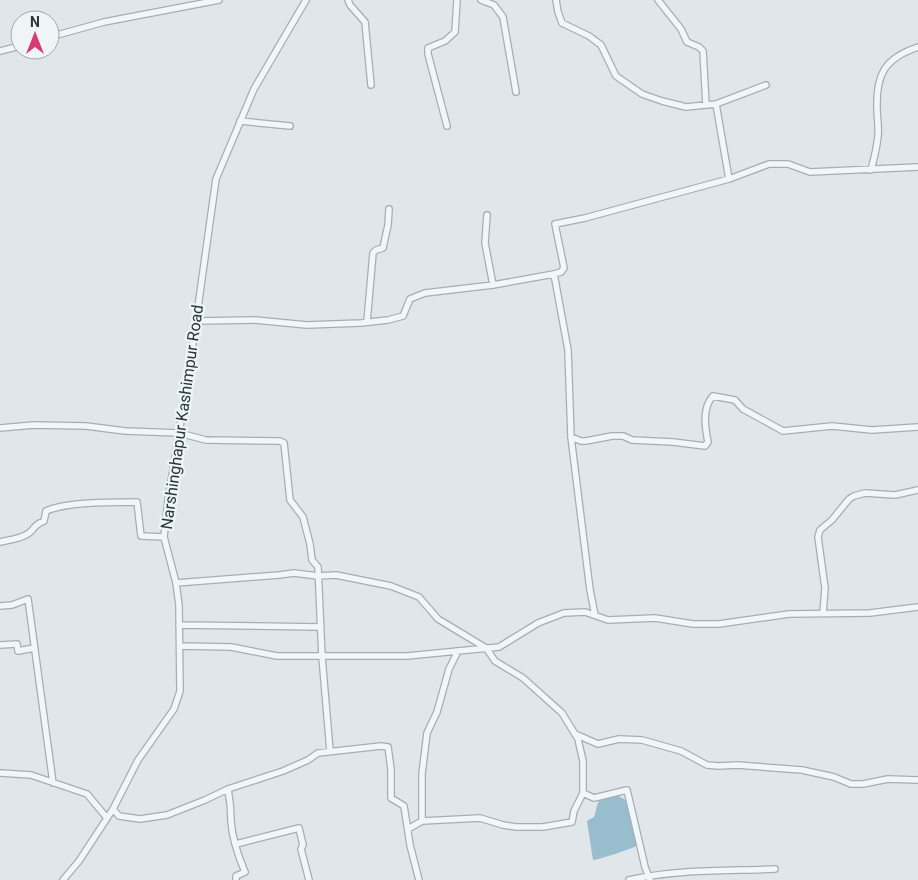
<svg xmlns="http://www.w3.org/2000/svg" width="918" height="880" font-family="Roboto,sans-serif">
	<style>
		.water { fill: #98bdcc }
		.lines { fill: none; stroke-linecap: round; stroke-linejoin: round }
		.minor-casing { stroke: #a5aeb4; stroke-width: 8 }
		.minor { stroke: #f3f6f8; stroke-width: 5.5 }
		.labels { text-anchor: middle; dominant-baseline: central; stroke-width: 4.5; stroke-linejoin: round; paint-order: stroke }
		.street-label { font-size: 16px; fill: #273742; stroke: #eff4f7 }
	</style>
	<rect width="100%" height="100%" fill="#e0e6ea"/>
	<path class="water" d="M611,795h6l10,6 10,38 -1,7c-5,3 -38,14 -43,14l-6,-39 7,-4c5,-14 1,-17 17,-22z"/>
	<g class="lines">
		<g class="minor-casing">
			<path id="minor" d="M348,0l2,5 15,17 6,63
				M481,0l13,5 9,12 13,75
				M556,0l2,12 4,11 27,13 12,9 15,31 26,18 20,7 24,6 30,-3 50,-19
				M658,0l23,29 6,13 12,5 4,4 3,54
				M50,37l54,-15 115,-22
				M0,51l20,-5
				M716,104l13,75
				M240,121l50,5
				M447,126l-19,-72v-6l17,-7 10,-9 2,-32
				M871,170c3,-11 6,-23 7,-34 1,-10 -1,-19 -1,-28 -1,-34 8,-50 41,-61
				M487,215l-2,28 8,42
				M196,321l59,-1 52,5 54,-2 27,-3 15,-4 7,-17 15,-6 68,-8 61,-11
				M367,322l6,-69 3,-3 7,-2 5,-23 1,-16
				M0,428l34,-3 52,1 39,5 54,2 27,7 74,1 4,2 6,57 13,17 7,27 2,16 6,7 4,90 8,94
				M571,437l10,4h5l26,-5h11l9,4 41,2 32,4 3,-4c-3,-15 -6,-34 5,-46l22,4 8,9 40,22 49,-5 40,4 46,-3
				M0,542c9,-2 21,-3 29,-9 7,-5 3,-7 15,-12l2,-10c24,-10 65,-8 91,-9l4,34 23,1
				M176,583l103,-8 15,-2 24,3 18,-1 55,11 28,11 19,22 48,29 9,13 28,17 39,35 16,26 5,22v32l11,5 33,-8 18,77 5,13
				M0,606l12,-1 16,-6 25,184
				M823,613l2,-25 -7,-51 2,-7 12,-10 17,-21 5,-3 11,-3 30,2 23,-5
				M595,615l-5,-25 -19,-153 -3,-87 -14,-76 7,-2 3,-4 -9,-44 30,-6 144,-39 40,-15h19l22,8 108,-5
				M179,625l142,2
				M0,645l17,-1 1,7 16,-3
				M180,646l51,1 46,9h130l92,-9 39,-24 26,-10 21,-1 23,8 47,-2 38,6h26l70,-10 81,-1 48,-6
				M575,734l23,10 21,-5 23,1 39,11 26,14 12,1 18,-1 65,5 32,7 17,7h12l25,-5 30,1
				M0,773l31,2 56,19 20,24
				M228,789c2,11 3,21 3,32 1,16 8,37 14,51l-9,4v4
				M113,809l6,7 21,3 27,-4 38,-15 23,-11 55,-18 25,-11 10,-7 63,-7 7,1 3,22v29l13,8 6,39 9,35
				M422,821v-47l5,-41 10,-21 12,-43 9,-18
				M408,829l14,-8 58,-3 23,7 13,2h27l29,-5 2,-11 9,-18
				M236,844l63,-16 4,17 -2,4 8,31
				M63,880l16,-19 34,-52 25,-49 36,-51 6,-18 -1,-86 -3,-22 -12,-46 4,-37 20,-122 28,-199 38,-90 52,-89
				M629,880c47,-11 98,-9 146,-11"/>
		</g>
		<use href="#minor" class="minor"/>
	</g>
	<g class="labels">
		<g class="street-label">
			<text transform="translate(182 417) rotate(-82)">Narshinghapur Kashimpur Road</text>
		</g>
	</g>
	<g transform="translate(35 35)"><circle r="24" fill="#eff4f7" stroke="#9fa8af"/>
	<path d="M0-4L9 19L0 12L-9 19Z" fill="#d83b75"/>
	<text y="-8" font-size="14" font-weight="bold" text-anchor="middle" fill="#273742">N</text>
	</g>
</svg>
